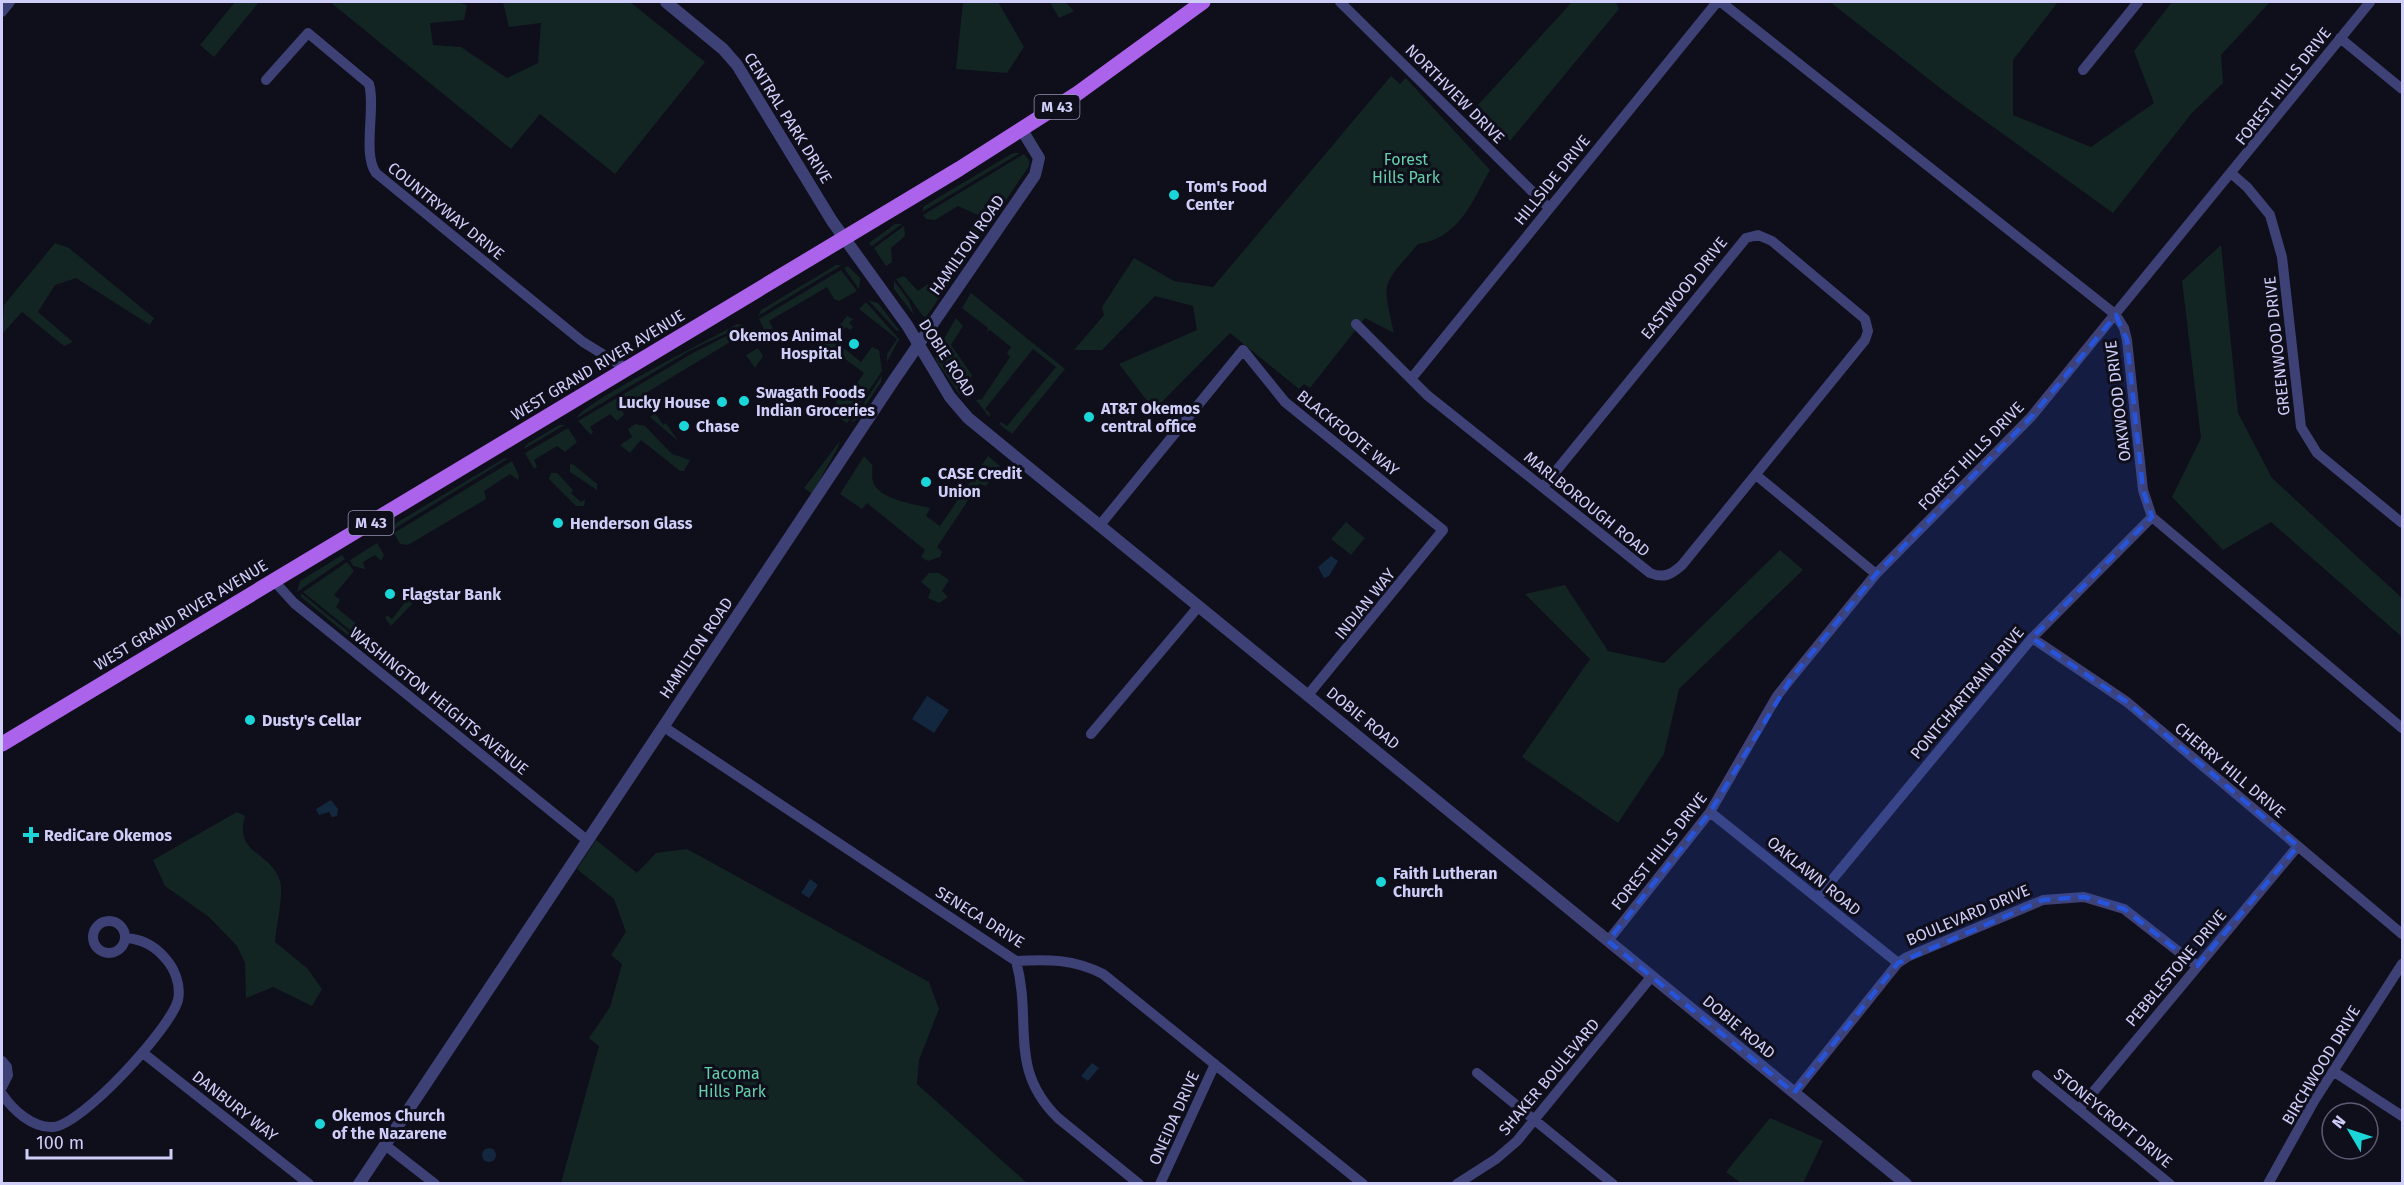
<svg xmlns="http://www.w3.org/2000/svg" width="2404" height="1185" font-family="'Fira Sans',sans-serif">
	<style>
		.green { fill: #122522 }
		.water { fill: #13283f }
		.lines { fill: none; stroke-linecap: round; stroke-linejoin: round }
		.minor { stroke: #3e4175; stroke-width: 10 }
		.tertiary { stroke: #3e4175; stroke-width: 12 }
		.primary { stroke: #ac63eb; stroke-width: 15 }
		.marked { fill: #2654da; fill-opacity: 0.2; stroke: #2654da; stroke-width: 4.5; stroke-dasharray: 12 8; stroke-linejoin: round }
		.poi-dot { fill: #1bd6d8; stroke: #0f0e1b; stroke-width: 2 }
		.labels { text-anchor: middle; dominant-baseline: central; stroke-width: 6; stroke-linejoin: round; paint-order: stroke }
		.shield { fill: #0f0e1b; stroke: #9594b6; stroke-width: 1.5 }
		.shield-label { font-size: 15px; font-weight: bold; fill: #cfcef9 }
		.street-label { font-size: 16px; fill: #cfcef9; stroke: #0f0e1b }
		.park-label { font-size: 16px; fill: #64cfaa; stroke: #0f0e1b }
		.poi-label { font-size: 16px; font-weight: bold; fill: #cfcef9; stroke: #0f0e1b; text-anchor: start }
	</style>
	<rect width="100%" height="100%" fill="#0f0e1b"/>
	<path class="green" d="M235,2h24l-45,55 -14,-12z
		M330,2h127l10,3 -3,15 -34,3 3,22 28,2 46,31 31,-15 3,-40 -32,4 -6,-25h127l75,60 -90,112 -75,-60 -29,35z
		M963,2h35l26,45 -17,26 -51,-4z
		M1050,2h15l9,9 -15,7z
		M1572,2h44l3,7 -109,132 -32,-36z
		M1830,2h228l-45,58v55l78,32 63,-44 -20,-52 38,-49h98l-49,53 2,28 -31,30 -79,100 -160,-115z
		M1391,76l9,8 6,-6 84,92c-18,32 -31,68 -72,74 -35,42 -37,34 -24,89l-29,-15 -55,70 -6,-4 -5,5 -69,-56 -76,77 -35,-46 78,-34 -4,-24 -38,-10 -53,54h-28l30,-35 -2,-8 32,-49 40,23 39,6z
		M1013,153h7l-98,59 2,-6z
		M1024,154l5,6v6l-35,52 -7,1 -29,-13 -23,14 -9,-1 -3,-4z
		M895,224h7l-30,22 -3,-3z
		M904,226l1,10 -14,12 1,14 -6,4 -12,-18z
		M972,227l7,5v7l-53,78 -3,-1 -27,-37 8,-3 14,15 10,-7 3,5 8,-5 -3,-5 19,-12 -2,-4 20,-31 -6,-2z
		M55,243l14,5 85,70 -4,7 -74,-47 -21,7 -17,27 35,30 -9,4 -42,-34 -20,22 2,-29z
		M2221,245l17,168 34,65 130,120v39l-131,-115 -48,28 -51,-53 29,-59 -19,-157z
		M836,265h6l-84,51 3,-6z
		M848,266l12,12 -1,11 -15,-21z
		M841,270l16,21 -18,10 -5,-2 -7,-12 -58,34 4,8h-9l-5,-10z
		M894,281l15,20 5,14 -20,-26z
		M971,293l94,76 -53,65 -13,-10 2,-2 6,4 49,-59 -23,-18 -48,60 5,4 -1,4 -13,-17 6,-1 28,-42 -3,-4 4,-6 -21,-17 -3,2 1,-4 -26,-20z
		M868,300l10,3 21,27 -2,1z
		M866,302l33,37 -12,23v-8l10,-15 -38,-30z
		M847,316l6,3 -4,4 4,4 -3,3 -4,-3 -11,14 26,21 11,-15 7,3 3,21 -35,52 -9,-6 -2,-18 5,-7 8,3 15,-22 -39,-29z
		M956,318l7,8 -12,19 21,30 -6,16 -19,-27 -8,-17z
		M737,324l7,1 -53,25 -114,68c4,-15 138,-81 160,-94z
		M746,326l5,12 -6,-5 -124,75 3,7 -7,6 -7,-7 -20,13 3,5 -2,3 -13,-14 115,-68z
		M758,348l5,8 -8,12 -9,-13z
		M939,354l26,39 -2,2 -4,-1 -21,-31 -3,-5z
		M882,375l-1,7 -25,38 -5,3z
		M655,413l8,12 3,-2 12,18 -28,-24z
		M635,424l10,2 27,28 18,6 -6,11h-4l-39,-31 -11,13 -10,-8 12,-8 -4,-8z
		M559,425h6l-41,24 3,-5z
		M568,428l9,14 -12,10 -8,-6 -23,14 3,7 -3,2 -9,-16z
		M840,441l-2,6 -26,47 -8,-6z
		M864,456l8,9c1,7 -1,13 2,19 8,16 40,20 56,24l-4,8 14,10 48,-70 12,10 -14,20 -7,-2 -42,63 5,5 -2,5 -12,4 -7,-4 4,-7 -58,-47 -5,6 -22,-15z
		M509,458l-115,71 2,-6 107,-64z
		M512,461l7,15 -1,4 -8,-6 -26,17 2,8 -78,46 -8,-1 -6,-11z
		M570,464l4,1 23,19v6l-27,-18z
		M551,473h6l16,17 -2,3 10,9 4,-3 -1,7h-8l-27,-27z
		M1346,522l19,16 -14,17 -20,-16z
		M377,543l7,12 -3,6 -6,-6 -12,7 2,7 -12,-3 -3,-6z
		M1780,550l23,20 -124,119 -15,65 -46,69 -96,-66 68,-98 -65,-65 40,-9 43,66 56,12z
		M342,555l3,4 -48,33 3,-11z
		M347,562l7,9 -20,24 6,5 -4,7 40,33 -5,7 -68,-55z
		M929,573h10l10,7 -7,11 6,6 -9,6 -11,-5 3,-8 -10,-8z
		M301,593l72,59 -6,-1 -66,-54z
		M410,596l3,7 -22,23 -6,-8 2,-3 5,4z
		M237,812l8,4c-11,39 25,34 35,65 4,13 -4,46 -5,61l32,26 15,21 -10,17 -39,-19 -27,11 -1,-35 -8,-17 -28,-29 -44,-31 -12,-26z
		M596,840l41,33 19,-20 31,-4 242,133 10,27 -20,51 -2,24 110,99h-466l38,-137 -10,-8 21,-31 12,-43 -11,-9 15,-23 -12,-33 -37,-30z
		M1770,1118l53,23 -20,42h-62l-15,-11z"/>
	<path class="water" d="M1331,556l7,5 -9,15 -5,2 -6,-11z
		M927,696l22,14 -15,23 -22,-14z
		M331,800l7,9 -1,7 -5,1 -3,-5 -10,3 -3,-6z
		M810,879l8,6 -9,13 -8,-5z
		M1092,1063l7,5 -11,13 -7,-5z
		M482 1155a7 7 0 1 1 14 0a7 7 0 1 1-14 0Z"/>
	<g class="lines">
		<path class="minor" d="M1340,2l209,206
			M1721,2l395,313 8,13 3,12 16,150 9,27 250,211
			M2,12l8,-10
			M2340,38l62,51
			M2083,70l55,-68
			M266,80l42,-47 61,51c7,24 -7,70 7,89l207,169 44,27
			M2232,174l15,13 23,28 12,42 19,170 16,26 85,70
			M1356,324l71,71 223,178c14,6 22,1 32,-8l183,-225 3,-9 -3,-12 -93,-78 -14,-6 -12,3 -203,249
			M1411,379l306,-377
			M1756,475l120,99
			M1100,525l143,-175 42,52 158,128 -135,165
			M274,581l20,22 294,238
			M2032,638l95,64 275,232
			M664,727l352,234c31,-2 58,-2 87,13l260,210
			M1091,734l108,-128
			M1710,812l188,151
			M1817,898l215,-260 120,-121
			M93 937a16 16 0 1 1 32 0a16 16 0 1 1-32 0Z
			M1608,941l102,-129 67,-116 15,-19 84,-103 155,-157 339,-415
			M1016,961c17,61 -9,107 42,157l81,66
			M143,1053l166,131
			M2,1061l5,6 1,8 -6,12
			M2333,1071l69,45
			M1477,1073l136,111
			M2037,1075l133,109
			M1794,1093l104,-130 9,-6 136,-57 41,-3 40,12 73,57
			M2,1094c11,16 30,34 51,33 28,-1 118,-99 125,-127 3,-15 -3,-31 -13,-42 -11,-13 -23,-19 -39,-20
			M2079,1109l219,-263
			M385,1145l50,39
			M1160,1184l55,-120
			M1457,1184l39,-25 21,-18 135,-165
			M2268,1184l46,-83 88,-137"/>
		<path class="tertiary" d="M666,2l57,47 14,16 95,156 75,104 43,72 18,21 938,766
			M359,1184l535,-804 141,-205 4,-17 -17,-28"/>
		<path class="primary" d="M2,744l957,-575 119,-76 125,-91"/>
	</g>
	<path class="marked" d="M2116,315l11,25 16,150 9,27 -120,121 95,64 171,144 -101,120 -73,-57 -40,-12 -41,3 -145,63 -104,130 -186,-152 102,-129 82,-135 84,-103 155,-157z"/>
	<g class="poi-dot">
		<circle cx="1174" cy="195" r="6"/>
		<circle cx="854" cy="344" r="6"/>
		<circle cx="744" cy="401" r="6"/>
		<circle cx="722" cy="402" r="6"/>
		<circle cx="1089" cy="417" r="6"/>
		<circle cx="684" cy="426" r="6"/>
		<circle cx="926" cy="482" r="6"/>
		<circle cx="558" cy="523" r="6"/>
		<circle cx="390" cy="594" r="6"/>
		<circle cx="250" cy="720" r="6"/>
		<path d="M28 826h6v6h6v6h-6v6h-6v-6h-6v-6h6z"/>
		<circle cx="1381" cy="882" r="6"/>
		<circle cx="320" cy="1124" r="6"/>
	</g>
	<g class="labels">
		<g class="shield">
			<rect x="1034.5" y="95" width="45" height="24" rx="4.5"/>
			<rect x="348.5" y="511" width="45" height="24" rx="4.5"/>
		</g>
		<g class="shield-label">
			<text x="1057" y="107">M 43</text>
			<text x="371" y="523">M 43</text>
		</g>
		<g class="street-label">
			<text transform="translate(2283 86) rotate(-52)">FOREST HILLS DRIVE</text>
			<text transform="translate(1455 94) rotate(45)">NORTHVIEW DRIVE</text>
			<text transform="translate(788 118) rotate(58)">CENTRAL PARK DRIVE</text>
			<text transform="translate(1552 180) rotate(-51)">HILLSIDE DRIVE</text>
			<text transform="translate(446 211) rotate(39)">COUNTRYWAY DRIVE</text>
			<text transform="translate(967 245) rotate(-55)">HAMILTON ROAD</text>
			<text transform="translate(1684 288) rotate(-51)">EASTWOOD DRIVE</text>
			<text transform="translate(2277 346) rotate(-96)">GREENWOOD DRIVE</text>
			<text transform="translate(947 358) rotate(57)">DOBIE ROAD</text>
			<text transform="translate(598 365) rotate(-31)">WEST GRAND RIVER AVENUE</text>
			<text transform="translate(2118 401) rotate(-97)">OAKWOOD DRIVE</text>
			<text transform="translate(1348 433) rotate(39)">BLACKFOOTE WAY</text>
			<text transform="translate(1971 456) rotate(-46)">FOREST HILLS DRIVE</text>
			<text transform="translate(1587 504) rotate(39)">MARLBOROUGH ROAD</text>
			<text transform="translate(1365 604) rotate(-51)">INDIAN WAY</text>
			<text transform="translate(181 615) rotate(-31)">WEST GRAND RIVER AVENUE</text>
			<text transform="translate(696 648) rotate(-56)">HAMILTON ROAD</text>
			<text transform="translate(1967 693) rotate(-50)">PONTCHARTRAIN DRIVE</text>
			<text transform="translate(439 701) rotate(39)">WASHINGTON HEIGHTS AVENUE</text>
			<text transform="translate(1363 718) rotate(39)">DOBIE ROAD</text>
			<text transform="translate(2230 770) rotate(40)">CHERRY HILL DRIVE</text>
			<text transform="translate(1659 851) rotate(-52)">FOREST HILLS DRIVE</text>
			<text transform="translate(1814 876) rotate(39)">OAKLAWN ROAD</text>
			<text transform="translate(1968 915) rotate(-23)">BOULEVARD DRIVE</text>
			<text transform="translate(980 917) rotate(32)">SENECA DRIVE</text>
			<text transform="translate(2176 968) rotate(-50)">PEBBLESTONE DRIVE</text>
			<text transform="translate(1739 1027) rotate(40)">DOBIE ROAD</text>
			<text transform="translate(2321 1065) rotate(-59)">BIRCHWOOD DRIVE</text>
			<text transform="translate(1549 1077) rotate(-50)">SHAKER BOULEVARD</text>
			<text transform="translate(235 1106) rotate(38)">DANBURY WAY</text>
			<text transform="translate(1174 1118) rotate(-66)">ONEIDA DRIVE</text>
			<text transform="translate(2113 1118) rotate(39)">STONEYCROFT DRIVE</text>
		</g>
		<g class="park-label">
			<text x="1406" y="159">Forest<tspan x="1406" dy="18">Hills Park</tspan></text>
			<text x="732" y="1073">Tacoma<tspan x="732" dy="18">Hills Park</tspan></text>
		</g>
		<g class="poi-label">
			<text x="1186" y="186">Tom's Food<tspan x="1186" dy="18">Center</tspan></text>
			<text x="842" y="335" text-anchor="end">Okemos Animal<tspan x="842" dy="18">Hospital</tspan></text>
			<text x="756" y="392">Swagath Foods<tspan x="756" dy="18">Indian Groceries</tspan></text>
			<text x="710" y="402" text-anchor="end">Lucky House</text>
			<text x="1101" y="408">AT&amp;T Okemos<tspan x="1101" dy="18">central office</tspan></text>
			<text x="696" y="426">Chase</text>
			<text x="938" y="473">CASE Credit<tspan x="938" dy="18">Union</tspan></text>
			<text x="570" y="523">Henderson Glass</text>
			<text x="402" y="594">Flagstar Bank</text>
			<text x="262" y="720">Dusty's Cellar</text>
			<text x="44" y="835">RediCare Okemos</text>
			<text x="1393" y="873">Faith Lutheran<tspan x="1393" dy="18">Church</tspan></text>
			<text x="332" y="1115">Okemos Church<tspan x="332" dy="18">of the Nazarene</tspan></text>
		</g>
	</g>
	<rect width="2404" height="1185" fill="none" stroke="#cfcef9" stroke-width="6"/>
	<g transform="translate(2350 1131) rotate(309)"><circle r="28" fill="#0f0e1b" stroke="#5c5b74" stroke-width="1.5"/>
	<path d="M0-4.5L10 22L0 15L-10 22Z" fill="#1bd6d8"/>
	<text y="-9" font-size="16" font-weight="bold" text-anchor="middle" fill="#cfcef9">N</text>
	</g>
	<path d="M27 1149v9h144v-9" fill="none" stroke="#cfcef9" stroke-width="3"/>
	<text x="36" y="1149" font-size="18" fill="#cfcef9" stroke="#0f0e1b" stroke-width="4.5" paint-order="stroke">100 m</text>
</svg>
